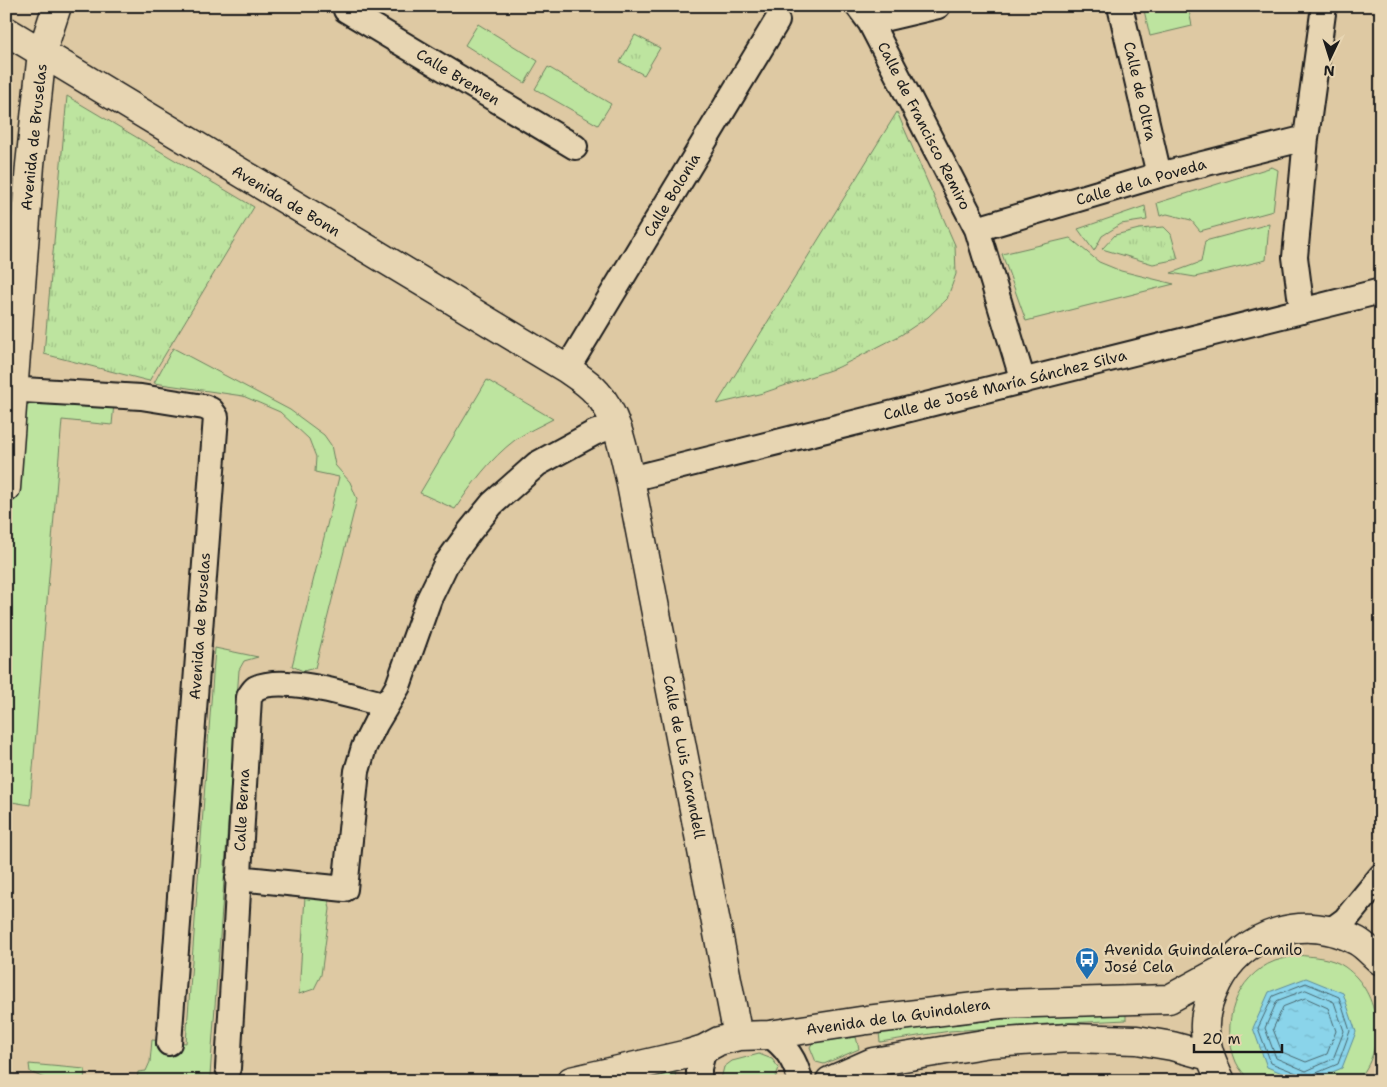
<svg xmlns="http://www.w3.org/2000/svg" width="1387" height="1087" font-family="'Shantell Sans',sans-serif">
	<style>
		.green { fill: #bde49f; stroke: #6c805e }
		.park { fill: url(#park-tufts); stroke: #6c805e }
		.water { fill: url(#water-ripples); stroke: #5e8a98 }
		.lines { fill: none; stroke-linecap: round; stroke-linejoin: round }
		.shore { stroke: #48666e; stroke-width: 1 }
		.minor-casing { stroke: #1c1c1c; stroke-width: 28 }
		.tertiary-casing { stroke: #1c1c1c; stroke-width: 31 }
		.minor { stroke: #e7d5b2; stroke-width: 24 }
		.tertiary { stroke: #e7d5b2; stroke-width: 28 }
		.labels { text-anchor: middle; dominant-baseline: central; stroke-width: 5; stroke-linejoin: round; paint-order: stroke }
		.street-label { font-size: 15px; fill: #1c1c1c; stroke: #e7d5b2 }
		.poi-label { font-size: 15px; fill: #1c1c1c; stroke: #e7d5b2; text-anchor: start }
	</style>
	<defs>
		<pattern id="park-tufts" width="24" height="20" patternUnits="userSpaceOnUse" patternTransform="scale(1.25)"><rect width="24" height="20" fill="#bde49f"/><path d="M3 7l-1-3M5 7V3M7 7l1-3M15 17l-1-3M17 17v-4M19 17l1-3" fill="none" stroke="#a2c388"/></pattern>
		<pattern id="water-ripples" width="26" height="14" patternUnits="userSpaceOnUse" patternTransform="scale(1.25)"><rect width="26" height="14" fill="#8ad4ea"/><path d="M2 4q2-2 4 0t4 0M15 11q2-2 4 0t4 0" fill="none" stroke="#76b5c8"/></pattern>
	</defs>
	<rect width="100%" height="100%" fill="#dec9a3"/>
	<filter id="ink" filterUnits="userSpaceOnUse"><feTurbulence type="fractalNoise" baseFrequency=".02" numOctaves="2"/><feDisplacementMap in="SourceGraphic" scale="10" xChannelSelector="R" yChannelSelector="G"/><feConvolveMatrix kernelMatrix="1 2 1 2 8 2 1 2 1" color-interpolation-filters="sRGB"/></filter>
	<g filter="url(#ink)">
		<path class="green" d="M1143,6h45l4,20 -42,10z
			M478,24l60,37 -13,22 -60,-38z
			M548,67l63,37 -13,21 -63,-36z
			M1272,167l6,3 -5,41 -73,20 -9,-11 -24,-6 -7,2 -3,-13z
			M1145,206l2,14 -26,4 -19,12 -8,15 -16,-22z
			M1269,224l-3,36 -71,17 -24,-4 30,-11 4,-21z
			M1070,238l29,24 22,9 53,13 -148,37 -24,-67z
			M173,348l117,62 34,25 7,10 4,20 15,17 7,17 -42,169 -12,3 -11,-5 47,-189 -24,-5 1,-15 -7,-18 -29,-27 -37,-16 -89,-13z
			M487,380l66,39c-13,7 -27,13 -38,21 -25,19 -43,44 -60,69l-35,-16z
			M19,400l95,3 -2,22 -50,-5 -32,385 -24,-4v-231z
			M215,648l43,9 -14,4 -5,9 -29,406 30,3v2h-103l1,-9 8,-1 4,-9 2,-22 34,3z
			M305,896l23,1 2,12 -9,66 -7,14 -15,5z
			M1297,955c17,2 34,2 48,12 36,26 42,82 12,114h-107c-5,-6 -11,-12 -14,-19 -16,-37 -1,-86 39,-101 7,-2 15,-4 22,-6z
			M1126,1012v8l-78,4 -98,7 -70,11 -1,-10 145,-15z
			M856,1037l3,12 -35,15 -8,-2 -6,-15 3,-5z
			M759,1054l13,5 7,9 -5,13h-52l-1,-2 3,-12 8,-6z
			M29,1064l56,5 -1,12h-33l-21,-9z
			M675,1071l1,10h-62l54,-8z"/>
		<path class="park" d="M635,35l25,13 -16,27 -24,-13z
			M67,96l187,111 -105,174 -105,-27z
			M897,112l58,133 1,29 -9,25 -19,18 -27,18 -62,32 -76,26 -46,11z
			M1164,227l7,7 7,25 -25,5 -51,-15 13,-14 24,-6z"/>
		<path class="water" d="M1306,978l37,15 13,39 -14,36 -31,13h-9l-35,-14 -14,-39 16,-36z"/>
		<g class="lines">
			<path class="shore" d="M1306,990l28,12 10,29 -11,28 -27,12 -30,-13 -11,-30 12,-27z
				M1306,998l22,10 8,23 -9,23 -21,8 -24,-10 -9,-23 10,-22z
				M1302,1081l-3,-7 -28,-11 -13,-35 15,-32 33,-13 33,14 11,34 -12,33 -24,10 -3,7"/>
			<g class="minor-casing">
				<path id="minor" d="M348,6l-2,4 229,137
					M858,6l12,16 107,207 46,152
					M1120,6l39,169
					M870,22l68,-16
					M977,229l182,-54 147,-37
					M1302,311l-7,-54 11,-119 18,-132
					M567,369l210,-348
					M6,389l135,8 63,10 7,3 5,7 -47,626
					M630,479l751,-188
					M238,878l107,11 12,-118 7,-24 12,-24 22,-37 31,-87 17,-35 24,-33 22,-27 45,-40 57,-31 21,-8
					M1330,931l15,-11 36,-44
					M769,1035c17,11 27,26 31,46
					M228,1068l21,-371c2,-3 4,-7 7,-9 29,-14 99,9 130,17
					M699,1081v-13l5,-19"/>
			</g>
			<g class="tertiary-casing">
				<path id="tertiary" d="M6,31l561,338c10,7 22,14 30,24 21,23 26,56 33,86l106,547 3,10
					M6,488l24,-323 12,-113 15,-46
					M571,1081l117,-27 16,-5 15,-8 20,-5 30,-1 98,-15 133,-16 169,-5 55,-30
					M830,1081l43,-19 117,-19 80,-5 67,2 35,6 37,10
					M1221,1081c-8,-17 -15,-32 -16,-51 -1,-16 5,-33 12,-47 27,-52 89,-70 140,-42 9,5 16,14 24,20"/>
			</g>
			<use href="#minor" class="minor"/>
			<use href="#tertiary" class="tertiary"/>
		</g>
	</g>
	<defs>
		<g id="bus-pin" transform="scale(1.25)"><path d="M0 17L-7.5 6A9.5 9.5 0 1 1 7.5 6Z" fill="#1f6fb2" stroke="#e7d5b2"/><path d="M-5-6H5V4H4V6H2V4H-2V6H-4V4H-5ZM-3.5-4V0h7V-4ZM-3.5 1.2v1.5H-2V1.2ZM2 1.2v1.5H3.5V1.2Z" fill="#fff"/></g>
	</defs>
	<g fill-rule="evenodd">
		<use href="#bus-pin" x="1087" y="959"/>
	</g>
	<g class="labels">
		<g class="street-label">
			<text transform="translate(458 77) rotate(31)">Calle Bremen</text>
			<text transform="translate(1140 91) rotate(77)">Calle de Oltra</text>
			<text transform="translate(924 126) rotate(63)">Calle de Francisco Remiro</text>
			<text transform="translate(34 137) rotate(-84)">Avenida de Bruselas</text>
			<text transform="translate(1141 182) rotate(-16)">Calle de la Poveda</text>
			<text transform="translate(672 195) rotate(-59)">Calle Bolonia</text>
			<text transform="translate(286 201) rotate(31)">Avenida de Bonn</text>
			<text transform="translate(1005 385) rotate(-14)">Calle de José María Sánchez Silva</text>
			<text transform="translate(200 626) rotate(-86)">Avenida de Bruselas</text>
			<text transform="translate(684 757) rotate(79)">Calle de Luis Carandell</text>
			<text transform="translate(242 810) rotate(-87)">Calle Berna</text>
			<text transform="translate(898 1017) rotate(-8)">Avenida de la Guindalera</text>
		</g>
		<g class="poi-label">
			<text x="1104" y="950">Avenida Guindalera-Camilo<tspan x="1104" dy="17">José Cela</tspan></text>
		</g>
	</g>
	<rect width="1387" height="1087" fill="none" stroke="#e7d5b2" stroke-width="25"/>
	<rect x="12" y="12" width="1362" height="1062" fill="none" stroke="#1c1c1c" stroke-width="2" filter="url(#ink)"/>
	<g transform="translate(1330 58) rotate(184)" stroke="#e7d5b2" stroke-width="4" paint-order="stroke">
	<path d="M0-4L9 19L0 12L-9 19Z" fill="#1c1c1c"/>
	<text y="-8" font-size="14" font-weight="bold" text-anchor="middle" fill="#1c1c1c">N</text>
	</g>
	<path d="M1194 1044v8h88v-8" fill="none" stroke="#1c1c1c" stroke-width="2.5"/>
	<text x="1202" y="1044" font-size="15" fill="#1c1c1c" stroke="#e7d5b2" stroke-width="4" paint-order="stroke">20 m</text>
</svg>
